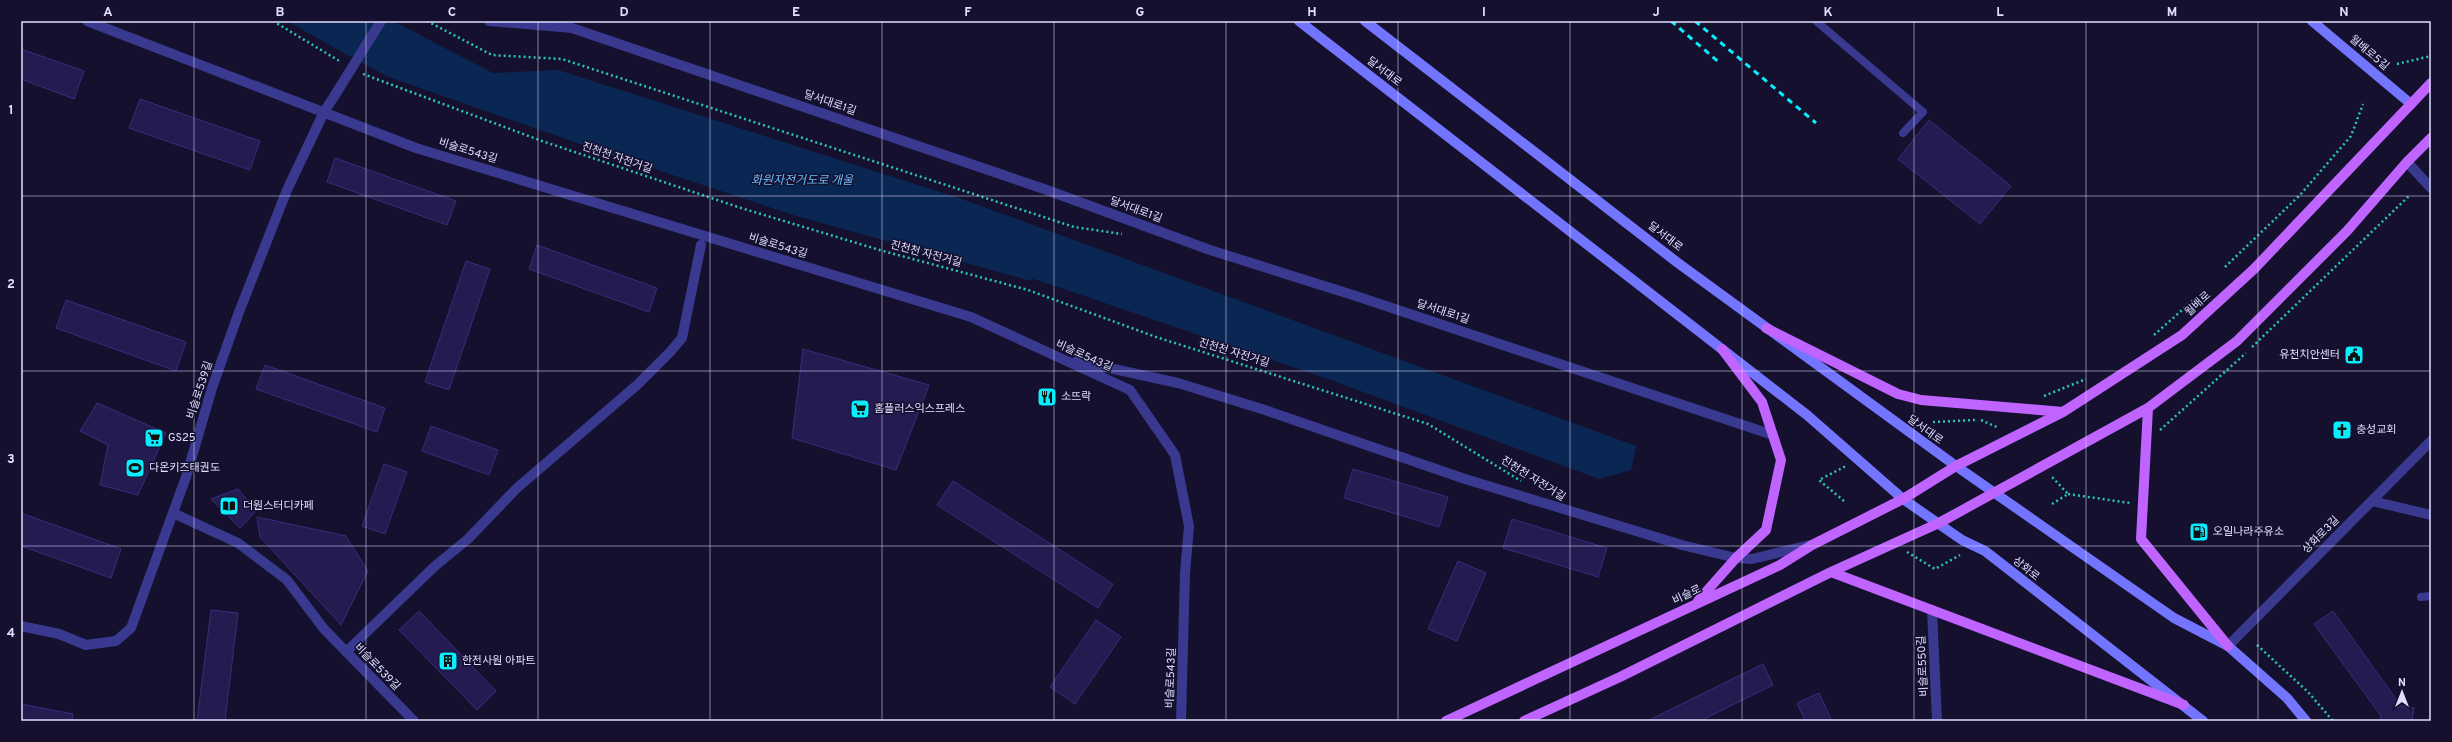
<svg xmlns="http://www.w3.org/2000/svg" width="2452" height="742" font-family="Overpass,'Noto Sans KR',sans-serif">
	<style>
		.water { fill: #0a2753 }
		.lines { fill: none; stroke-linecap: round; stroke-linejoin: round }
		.stream { stroke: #0a2753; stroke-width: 5 }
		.building { fill: #241b50; stroke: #392c7d }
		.path { stroke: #2ac6b8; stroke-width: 2.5; stroke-dasharray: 2 3; stroke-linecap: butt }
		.lane { stroke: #39398f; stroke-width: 8 }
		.street { stroke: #39398f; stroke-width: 10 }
		.secondary { stroke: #7475ff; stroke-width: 10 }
		.primary { stroke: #c064ff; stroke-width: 10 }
		.rail { stroke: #09eeff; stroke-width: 3; stroke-dasharray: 6 5; stroke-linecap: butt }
		.street-bridge { stroke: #39398f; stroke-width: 10 }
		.grid { fill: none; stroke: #e0ddff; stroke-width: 1; stroke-opacity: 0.55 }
		.labels { text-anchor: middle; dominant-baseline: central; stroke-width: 3; stroke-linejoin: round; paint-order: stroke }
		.street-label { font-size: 11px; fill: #e0ddff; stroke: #14102e }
		.poi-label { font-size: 11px; fill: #e0ddff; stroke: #14102e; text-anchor: start }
		.water-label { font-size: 12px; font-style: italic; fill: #6bbfff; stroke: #14102e }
		.neatline { fill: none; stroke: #e0ddff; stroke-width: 1.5 }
		.grid-label { font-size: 13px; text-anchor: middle; font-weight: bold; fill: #e0ddff }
	</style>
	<rect width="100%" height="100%" fill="#14102e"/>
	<path class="water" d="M292,21h101l100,52 65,-3 404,129 674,247 -5,24 -32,9 -271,-100 -273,-93 -59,-19 -201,-54 -196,-65 -209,-73z"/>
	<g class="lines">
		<path class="stream" d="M292,21l59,33
			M364,61l26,14 209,73 196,65 235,65"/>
	</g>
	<path class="building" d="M21,49l63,22 -10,28 -53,-20z
		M140,99l120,42 -10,29 -121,-42z
		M1929,120l82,66 -31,38 -82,-65z
		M335,158l121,43 -9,24 -120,-43z
		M537,245l120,43 -8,24 -120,-43z
		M466,261l24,8 -41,121 -24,-8z
		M66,300l120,42 -10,29 -120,-43z
		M803,349l126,36 -33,85 -104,-32z
		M265,365l120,43 -8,24 -121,-43z
		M97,403l69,30 -28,62 -38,-10 8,-40 -28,-14z
		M431,426l67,24 -9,25 -67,-24z
		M384,464l23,8 -22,62 -23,-8z
		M1353,469l95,28 -9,30 -95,-29z
		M953,481l160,103 -15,24 -161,-103z
		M238,489l18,22 -16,17 -29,-29z
		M21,513l100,36 -10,29 -90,-32z
		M257,517l89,19 22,35 -27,54 -81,-88z
		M1512,519l95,29 -9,29 -95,-29z
		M1458,561l28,12 -29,68 -29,-12z
		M211,610l27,3 -13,108h-28z
		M419,611l77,80 -19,19 -78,-80z
		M2333,611l68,95 13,2 -2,13h-32l1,-5 -67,-92z
		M1096,620l25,17 -46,67 -25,-17z
		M1763,664l10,21 -73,36h-53z
		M1819,693l13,28h-27l-8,-18z
		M21,704l52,10 -1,7h-51z"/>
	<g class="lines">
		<path class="path" d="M273,21l68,41
			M427,21l65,34 70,4 512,168 48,7
			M2397,64l34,-8
			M363,74l179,67 199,67 142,43 145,39 128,47 272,87 93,57
			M2225,267l75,-72 51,-59 12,-32
			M2154,335l44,-39
			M2252,347l157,-151
			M2044,396l42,-17
			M1981,420l18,8
			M1933,422l42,-2
			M2160,430l86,-77
			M2068,494l62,9
			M1844,501l-25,-21 27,-14
			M2052,504l16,-10 -16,-17
			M1907,552l28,17 25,-14
			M2257,645l51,47 25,29"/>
		<path class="lane" d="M1816,21l107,91 -20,21
			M2421,597l10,-1"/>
		<path class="street" d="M87,21l329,127 555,169 159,73 45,65 14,71 -4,47 -4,148
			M489,21l83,7 472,161 166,61 146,46 417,139
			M2407,162l24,26
			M1077,361l101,22 87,27 200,69 217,66 54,13 16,1 58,-14
			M2372,501l59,14
			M173,513l65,30 49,37 37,49 90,92
			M1932,610l5,111
			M21,626l38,8 27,11 30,-4 15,-13 55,-151 26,-89 27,-76 48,-122 37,-78 11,-17
			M2228,646l203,-205
			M346,652l89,-86 33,-27 49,-51 120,-103 33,-33 12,-14 19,-93"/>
		<path class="secondary" d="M1299,21l508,394 96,84 59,41 23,11 218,170
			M1365,21l313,242 278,203 218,152 54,28 59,52 19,23
			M2312,21l99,83"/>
		<path class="primary" d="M1766,328l132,66 23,6 142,12
			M2148,408l-7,131 87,107
			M1831,572l353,133
			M1698,601l38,-43 30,-28 15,-70 -19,-58 -40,-53
			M1446,721l334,-156 32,-20 91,-46 53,-33 107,-54 119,-77 72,-66 177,-186
			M1524,721l96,-44 211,-105 108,-49 209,-115 89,-67 110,-110 60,-69 24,-24"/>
		<path class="rail" d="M1671,21l50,43
			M1695,21l121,102"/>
		<path class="street-bridge" d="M335,95l46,-74"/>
	</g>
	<path class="grid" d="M194,21v700M366,21v700M538,21v700M710,21v700M882,21v700M1054,21v700M1226,21v700M1398,21v700M1570,21v700M1742,21v700M1914,21v700M2086,21v700M2258,21v700M21,196h2410M21,371h2410M21,546h2410"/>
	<defs>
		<g id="civic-square" transform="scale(1)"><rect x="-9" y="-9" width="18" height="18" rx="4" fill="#09eeff" stroke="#14102e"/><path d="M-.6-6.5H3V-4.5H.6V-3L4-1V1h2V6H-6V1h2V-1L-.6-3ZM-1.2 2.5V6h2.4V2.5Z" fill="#111"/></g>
		<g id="restaurant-square" transform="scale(1)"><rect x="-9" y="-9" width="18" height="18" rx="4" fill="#09eeff" stroke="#14102e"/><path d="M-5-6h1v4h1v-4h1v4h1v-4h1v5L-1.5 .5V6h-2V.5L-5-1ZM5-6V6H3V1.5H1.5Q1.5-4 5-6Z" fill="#111"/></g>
		<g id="supermarket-square" transform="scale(1)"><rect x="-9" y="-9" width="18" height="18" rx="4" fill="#09eeff" stroke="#14102e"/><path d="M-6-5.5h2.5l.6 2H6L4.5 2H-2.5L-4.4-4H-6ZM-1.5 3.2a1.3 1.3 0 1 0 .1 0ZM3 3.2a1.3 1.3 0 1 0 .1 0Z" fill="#111"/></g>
		<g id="church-square" transform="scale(1)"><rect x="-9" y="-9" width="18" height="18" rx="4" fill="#09eeff" stroke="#14102e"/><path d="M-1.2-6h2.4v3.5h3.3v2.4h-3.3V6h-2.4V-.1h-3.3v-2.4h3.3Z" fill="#111"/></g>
		<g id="stadium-square" transform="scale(1)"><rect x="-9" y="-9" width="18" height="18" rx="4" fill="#09eeff" stroke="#14102e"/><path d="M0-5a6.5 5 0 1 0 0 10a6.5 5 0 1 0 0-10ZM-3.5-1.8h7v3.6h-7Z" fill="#111"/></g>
		<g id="library-square" transform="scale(1)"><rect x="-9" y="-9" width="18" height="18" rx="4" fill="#09eeff" stroke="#14102e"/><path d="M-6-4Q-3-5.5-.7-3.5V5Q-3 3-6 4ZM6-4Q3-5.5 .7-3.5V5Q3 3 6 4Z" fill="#111"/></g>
		<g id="fuel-square" transform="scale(1)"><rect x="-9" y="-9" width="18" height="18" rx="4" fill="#09eeff" stroke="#14102e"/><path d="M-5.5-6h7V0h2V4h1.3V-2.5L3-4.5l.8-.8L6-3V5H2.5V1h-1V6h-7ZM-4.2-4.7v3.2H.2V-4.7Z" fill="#111"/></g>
		<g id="building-square" transform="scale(1)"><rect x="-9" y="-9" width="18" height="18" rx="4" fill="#09eeff" stroke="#14102e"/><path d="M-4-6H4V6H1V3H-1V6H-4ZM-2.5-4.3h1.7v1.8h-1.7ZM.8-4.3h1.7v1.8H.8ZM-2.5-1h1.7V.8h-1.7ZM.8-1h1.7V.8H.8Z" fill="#111"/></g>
	</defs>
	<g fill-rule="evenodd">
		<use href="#civic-square" x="2354" y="355"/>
		<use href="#restaurant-square" x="1047" y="397"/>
		<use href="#supermarket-square" x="860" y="409"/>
		<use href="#church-square" x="2342" y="430"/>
		<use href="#supermarket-square" x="154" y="438"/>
		<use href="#stadium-square" x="135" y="468"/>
		<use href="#library-square" x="229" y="506"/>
		<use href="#fuel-square" x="2199" y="532"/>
		<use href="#building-square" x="448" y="661"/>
	</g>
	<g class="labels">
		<g class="street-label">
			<text transform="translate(2369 53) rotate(40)">월배로5길</text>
			<text transform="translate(1384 72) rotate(38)">달서대로</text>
			<text transform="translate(830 103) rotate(19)">달서대로1길</text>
			<text transform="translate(468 151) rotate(17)">비슬로543길</text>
			<text transform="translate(617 158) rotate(19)">진천천 자전거길</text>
			<text transform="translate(1136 210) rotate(20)">달서대로1길</text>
			<text transform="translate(1665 237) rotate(38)">달서대로</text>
			<text transform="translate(778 246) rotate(17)">비슬로543길</text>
			<text transform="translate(926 254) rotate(15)">진천천 자전거길</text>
			<text transform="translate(2198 304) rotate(-43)">월배로</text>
			<text transform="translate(1443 312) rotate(18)">달서대로1길</text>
			<text transform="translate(1234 353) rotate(17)">진천천 자전거길</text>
			<text transform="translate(1084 356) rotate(24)">비슬로543길</text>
			<text transform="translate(200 390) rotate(-72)">비슬로539길</text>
			<text transform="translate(1925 430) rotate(36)">달서대로</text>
			<text transform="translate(1533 479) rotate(32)">진천천 자전거길</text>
			<text transform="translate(2321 535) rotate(-45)">상화로3길</text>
			<text transform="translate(2026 569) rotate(39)">상화로</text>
			<text transform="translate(1687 595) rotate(-25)">비슬로</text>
			<text transform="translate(1923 666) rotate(-93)">비슬로550길</text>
			<text transform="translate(377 667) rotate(46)">비슬로539길</text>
			<text transform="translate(1171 678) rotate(-88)">비슬로543길</text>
		</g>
		<g class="poi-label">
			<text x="2340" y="355" text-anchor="end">유천치안센터</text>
			<text x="1061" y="397">소뜨락</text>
			<text x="874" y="409">홈플러스익스프레스</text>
			<text x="2356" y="430">충성교회</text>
			<text x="168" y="438">GS25</text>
			<text x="149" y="468">다온키즈태권도</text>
			<text x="243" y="506">더원스터디카페</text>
			<text x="2213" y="532">오일나라주유소</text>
			<text x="462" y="661">한전사원 아파트</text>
		</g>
		<g class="water-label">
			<text x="802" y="181">화원자전거도로 개울</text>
		</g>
	</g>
	<rect width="2452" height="742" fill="none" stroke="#14102e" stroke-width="44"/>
	<g transform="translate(2402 692)" stroke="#14102e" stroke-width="3" paint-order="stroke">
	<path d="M0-3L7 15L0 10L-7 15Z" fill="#e0ddff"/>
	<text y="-6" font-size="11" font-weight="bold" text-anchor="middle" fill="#e0ddff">N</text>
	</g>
	<rect x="22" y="22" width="2408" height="698" class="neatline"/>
	<g class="grid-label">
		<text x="108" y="16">A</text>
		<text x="280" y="16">B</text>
		<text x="452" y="16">C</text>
		<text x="624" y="16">D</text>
		<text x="796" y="16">E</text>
		<text x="968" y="16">F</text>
		<text x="1140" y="16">G</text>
		<text x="1312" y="16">H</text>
		<text x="1484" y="16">I</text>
		<text x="1656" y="16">J</text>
		<text x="1828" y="16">K</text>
		<text x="2000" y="16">L</text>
		<text x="2172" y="16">M</text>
		<text x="2344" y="16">N</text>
		<text x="11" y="114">1</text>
		<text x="11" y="288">2</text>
		<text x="11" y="463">3</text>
		<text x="11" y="637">4</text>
	</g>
</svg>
